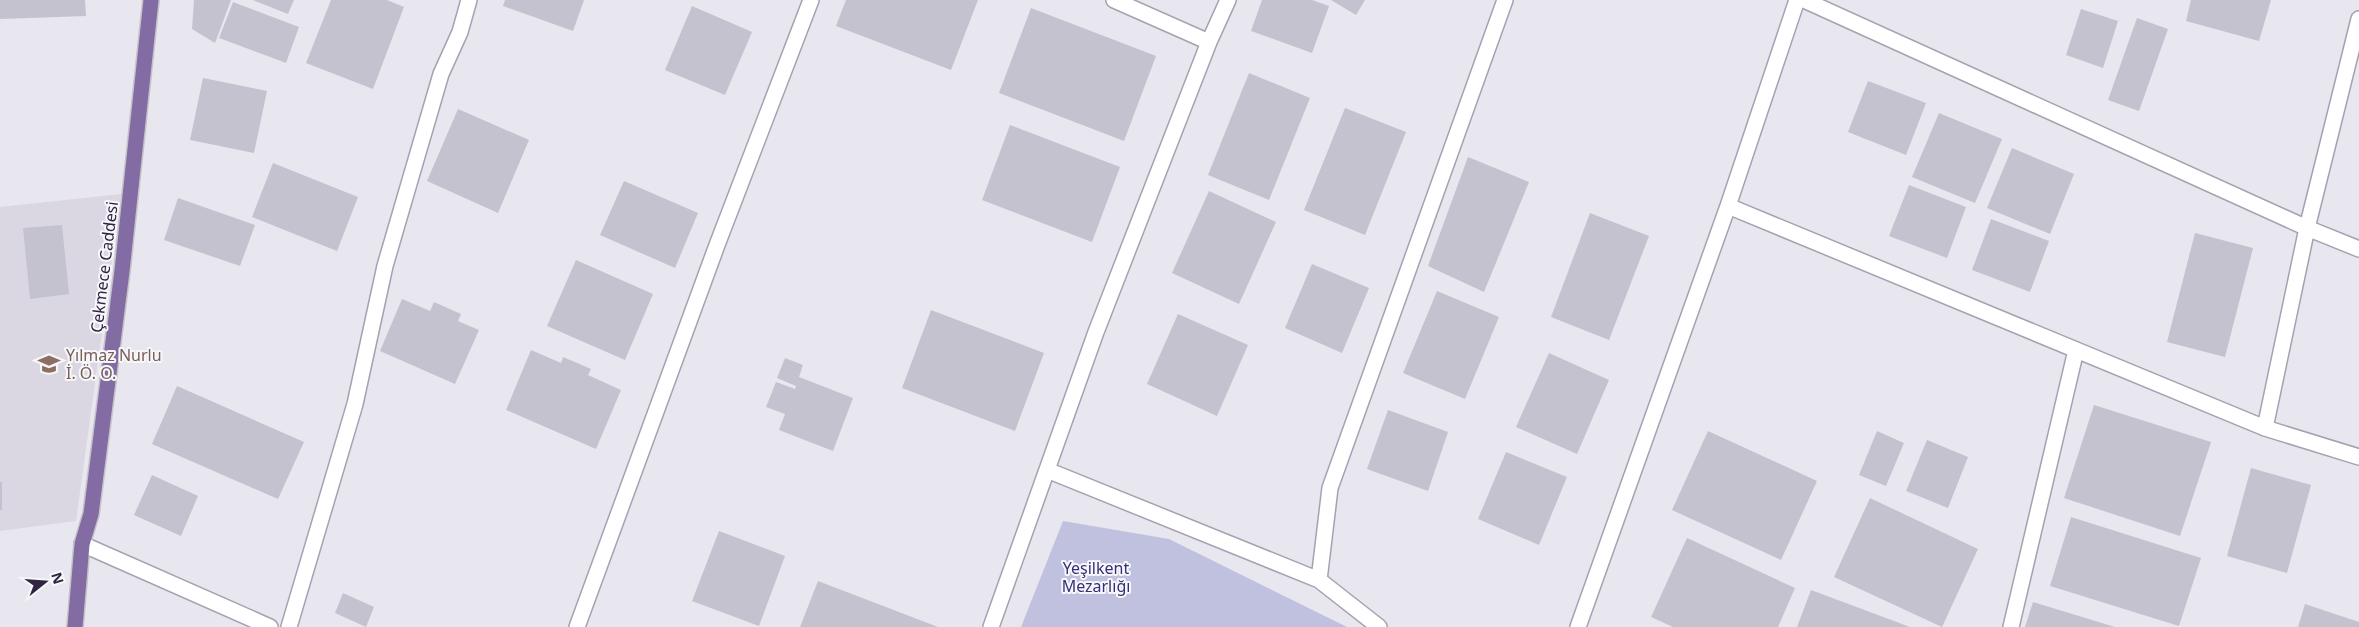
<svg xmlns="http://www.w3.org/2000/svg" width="2359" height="627" font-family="'Noto Sans',sans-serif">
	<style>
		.built { fill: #dad7e2 }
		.green { fill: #c0c1df }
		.building { fill: #c5c2cf }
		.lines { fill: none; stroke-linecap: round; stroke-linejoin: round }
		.minor-casing { stroke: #a6a1b0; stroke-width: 18 }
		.major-casing { stroke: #c5c2ca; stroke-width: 18 }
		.minor { stroke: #fff; stroke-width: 15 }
		.major { stroke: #836ba3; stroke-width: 15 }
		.labels { text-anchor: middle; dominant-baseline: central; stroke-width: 4; stroke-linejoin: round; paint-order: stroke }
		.street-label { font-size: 16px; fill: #302541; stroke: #f7f7fb }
		.education-label { font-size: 16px; fill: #785e54; stroke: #f7f7fb; text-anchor: start }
		.park-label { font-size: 16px; fill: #342f77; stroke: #f7f7fb }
	</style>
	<rect width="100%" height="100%" fill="#e8e6ee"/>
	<path class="built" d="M121,194l-45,327 -76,10v-324z"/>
	<path class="green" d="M1063,521l106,18 178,88h-326z"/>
	<path class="building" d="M0,0h85l1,16 -86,3z
		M194,0h37l-16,43 -23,-14z
		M253,0h41l-6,14z
		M331,0h56l17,7 -31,82 -67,-26z
		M505,0h79l-11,31 -70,-25z
		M846,0h132l-27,70 -115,-44z
		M1262,0h50l17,6 -17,47 -61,-22z
		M1331,0h34l-9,15z
		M2191,0h80l-12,41 -73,-20z
		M233,2l66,25 -13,36 -67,-25z
		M692,6l60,26 -27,63 -60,-25z
		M1031,8l125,48 -32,85 -125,-48z
		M2081,9l37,12 -15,47 -37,-13z
		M2137,18l31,11 -29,82 -31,-11z
		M1249,73l61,25 -41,102 -61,-25z
		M203,78l64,13 -13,62 -64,-13z
		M1868,81l58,22 -20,52 -58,-23z
		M1345,108l61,24 -41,103 -61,-25z
		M458,109l71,31 -31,73 -71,-32z
		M1939,113l63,26 -27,64 -63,-26z
		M1010,125l110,42 -28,75 -110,-42z
		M2012,148l62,26 -24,60 -63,-26z
		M1468,157l61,25 -45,110 -56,-26z
		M273,163l85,34 -21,54 -85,-34z
		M624,181l74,32 -23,55 -75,-33z
		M1909,185l57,22 -19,51 -58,-22z
		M1209,191l67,31 -37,82 -67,-31z
		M178,198l77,27 -15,41 -76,-26z
		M1590,213l59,23 -40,104 -58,-23z
		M1991,219l58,22 -19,51 -58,-22z
		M62,225l7,69 -39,5 -7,-71z
		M2195,233l58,15 -28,109 -58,-15z
		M576,260l77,34 -28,66 -78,-34z
		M1312,264l57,24 -27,65 -57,-25z
		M1437,291l62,26 -34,82 -62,-26z
		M402,299l28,12 4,-9 27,12 -3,7 21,9 -24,54 -75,-33z
		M931,310l113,43 -29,78 -113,-43z
		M1178,314l70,31 -31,71 -70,-32z
		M531,350l30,13 2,-6 28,12 -3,6 33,15 -25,59 -90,-39z
		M1549,353l60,27 -32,74 -61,-27z
		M785,358l18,7 -4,12 54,21 -20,53 -54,-21 6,-16 -19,-7 10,-25 19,7 1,-3 -19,-8z
		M177,386l127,56 -26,57 -126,-55z
		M2094,405l117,37 -31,94 -116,-38z
		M1388,410l60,22 -20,59 -61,-22z
		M1708,431l109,50 -36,79 -109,-50z
		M1877,431l27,12 -18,43 -27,-11z
		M1927,440l41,17 -20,51 -42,-17z
		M1506,452l61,25 -28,68 -61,-26z
		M2251,468l60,17 -24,88 -60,-17z
		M152,475l46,21 -17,40 -47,-21z
		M0,482h2v28h-2z
		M1870,498l108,51 -36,78 -108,-50z
		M2071,517l130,41 -22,68 -129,-40z
		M719,531l66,25 -26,70 -67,-25z
		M1687,538l108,50 -17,39h-105l-22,-10z
		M818,581l120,46h-138z
		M1811,590l99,37h-113z
		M343,593l31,14 -8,20 -31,-14z
		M2033,602l82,25h-90z
		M2305,604l54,18v5h-61z"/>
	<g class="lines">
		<g class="minor-casing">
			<path id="minor" d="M1114,0l95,42
				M1804,0l503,228 52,21
				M1728,206l537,222 94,29
				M2265,428l42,-200 52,-209
				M1047,470l272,110
				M82,544l188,83
				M289,627l66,-223 30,-138 56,-192 19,-42 9,-32
				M577,627l140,-382 94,-245
				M991,627l105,-295 113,-290 19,-42
				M1379,627l-60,-47 11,-92 175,-488
				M1578,627l150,-421 69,-206
				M2011,627l65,-277"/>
		</g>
		<g class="major-casing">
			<path id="major" d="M75,627l7,-83 9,-30 31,-243 29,-271"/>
		</g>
		<use href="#minor" class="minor"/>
		<use href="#major" class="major"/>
	</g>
	<defs>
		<g id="school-bare" transform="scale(1.725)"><path d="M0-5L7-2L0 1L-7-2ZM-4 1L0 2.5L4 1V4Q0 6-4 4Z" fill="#8d6e63" stroke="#f7f7fb" stroke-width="2.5" paint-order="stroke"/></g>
	</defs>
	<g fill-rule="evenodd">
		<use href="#school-bare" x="49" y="364"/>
	</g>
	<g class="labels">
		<g class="street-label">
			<text transform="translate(104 267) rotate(-83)">Çekmece Caddesi</text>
		</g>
		<g class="education-label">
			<text x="66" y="355">Yılmaz Nurlu<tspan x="66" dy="18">İ. Ö. O.</tspan></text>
		</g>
		<g class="park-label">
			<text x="1096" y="568">Yeşilkent<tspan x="1096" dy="18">Mezarlığı</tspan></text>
		</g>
	</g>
	<g transform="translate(45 582) rotate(73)" stroke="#f7f7fb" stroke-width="4" paint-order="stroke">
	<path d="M0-4L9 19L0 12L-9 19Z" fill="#302541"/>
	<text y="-8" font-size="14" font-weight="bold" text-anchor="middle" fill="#302541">N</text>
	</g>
</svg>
